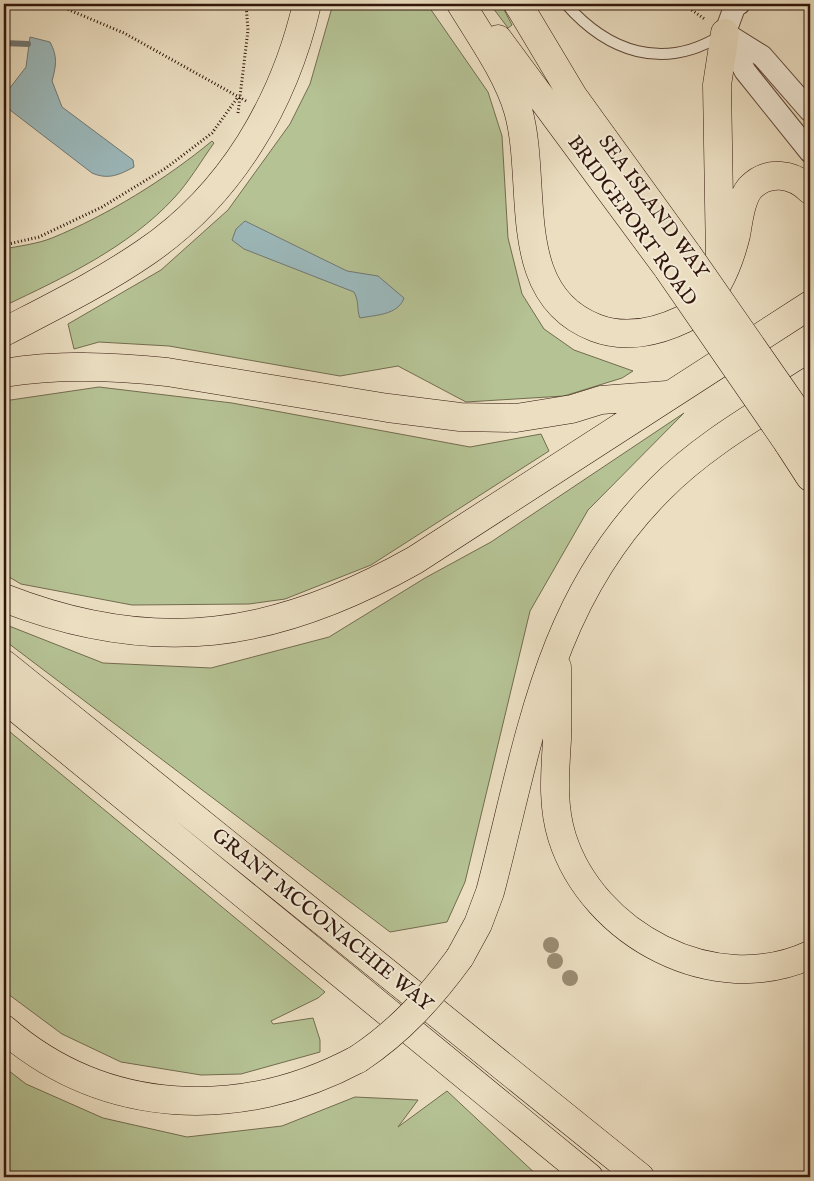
<svg xmlns="http://www.w3.org/2000/svg" width="814" height="1181" font-family="'IM FELL English',serif">
	<style>
		.green { fill: #b5c294; stroke: #736c4f }
		.water { fill: #9cbabd; stroke: #717875 }
		.lines { fill: none; stroke-linecap: round; stroke-linejoin: round }
		.stream { stroke: #717875; stroke-width: 6 }
		.lane-casing { stroke: #604738; stroke-width: 12 }
		.street-casing { stroke: #604738; stroke-width: 23 }
		.primary-casing { stroke: #31150a; stroke-width: 29 }
		.path { stroke: #31150a; stroke-width: 3; stroke-dasharray: 1 2.5; stroke-linecap: butt }
		.lane { stroke: #f2ead7; stroke-width: 10 }
		.street { stroke: #f2ead7; stroke-width: 21 }
		.primary { stroke: #ebdec1; stroke-width: 28 }
		.primary-bridge-casing { stroke: #31150a; stroke-width: 29; stroke-linecap: butt }
		.primary-bridge { stroke: #ebdec1; stroke-width: 28 }
		.tree { fill: #9b8c73 }
		.labels { text-anchor: middle; dominant-baseline: central; stroke-width: 4; stroke-linejoin: round; paint-order: stroke }
		.street-label { font-size: 20px; fill: #31150a; stroke: #f2ead7 }
	</style>
	<rect width="100%" height="100%" fill="#ebdec1"/>
	<filter id="stains"><feTurbulence type="fractalNoise" baseFrequency=".004" numOctaves="4"/><feColorMatrix values="0 0 0 0 .2 0 0 0 0 .09 0 0 0 0 .02 0 0 0 .5 -.17"/></filter>
	<radialGradient id="worn" r=".72"><stop offset=".6" stop-color="#630" stop-opacity="0"/><stop offset="1" stop-color="#630" stop-opacity=".3"/></radialGradient>
	<path class="green" d="M333,4h94l61,88 14,44 6,102 14,56 22,35 30,21 59,21 -11,7 -58,18 -98,6 -68,-36 -58,10 -171,-30 -70,-4 -25,7 -6,-25 93,-54 67,-60 62,-86 20,-40z
		M490,4h11l11,21 -4,3z
		M212,141l2,2c-13,18 -25,39 -40,55 -45,49 -111,80 -170,108v-57c15,-3 33,-5 48,-11 56,-23 114,-59 160,-97z
		M99,387l133,16 238,44 71,-13 8,17 -178,114 -86,34 -36,5 -117,1 -111,-21 -17,-10v-173z
		M684,413l-96,97 -58,101 -65,271 -18,40 -57,10 -386,-292v-16l99,39 108,5 118,-31 96,-59 66,-36z
		M4,727l321,265 -7,6 -47,23 2,3 40,-6 7,22v12l-79,22 -40,1 -80,-13 -59,-28 -58,-43z
		M4,1067l22,17 77,34 84,19 95,-11 73,-29 63,3 -20,27 49,-36 92,86h-535z"/>
	<path class="water" d="M30,37l20,5c8,15 6,24 2,39l10,26 71,53 1,7c-15,8 -26,13 -42,6l-82,-63 -5,-7 1,-10 20,-26z
		M245,221l102,50 31,5 26,22c-6,17 -28,17 -44,20 -4,-10 0,-14 -6,-26l-110,-43 -12,-9 4,-11z"/>
	<g class="lines">
		<path class="stream" d="M4,43l24,1"/>
		<g class="lane-casing">
			<path id="lane" d="M566,4c42,48 97,67 154,32"/>
		</g>
		<g class="street-casing">
			<path id="street" d="M725,33l20,38 65,81
				M725,33l37,23 48,55
				M725,33l10,-27 4,-2"/>
		</g>
		<g class="primary-casing">
			<path id="primary" d="M461,4c20,33 46,69 57,106 21,74 -11,184 78,218 29,11 61,4 88,-9 29,-14 45,-55 52,-84 3,-15 4,-35 14,-47 18,-19 44,-14 60,2
				M518,4l55,92 115,159
				M498,39l170,230
				M720,259l-3,-174 8,-52
				M4,332c48,-25 97,-49 142,-80 85,-58 138,-149 161,-248
				M4,373c55,-9 108,-7 163,-1l221,36 72,9 56,1 56,-9 29,-9 66,-5
				M788,443l22,34
				M4,598c151,59 271,41 411,-38l395,-255
				M4,664l636,513
				M557,667c0,24 1,49 0,73 -2,33 -5,65 5,97 31,98 152,162 248,118
				M4,698l585,479
				M460,957l18,-33 12,-32c39,-147 56,-290 170,-403 43,-44 99,-75 150,-108
				M4,1029c102,88 238,92 354,30"/>
		</g>
		<path class="path" d="M55,4l69,29 122,68
			M683,4l23,16
			M238,113l10,-83 -2,-26
			M4,245l35,-8 63,-30 64,-39 46,-35 26,-36"/>
		<use href="#lane" class="lane"/>
		<use href="#street" class="street"/>
		<use href="#primary" class="primary"/>
		<g class="primary-bridge-casing">
			<path id="primary-bridge" d="M688,255l121,174
				M668,269l120,174
				M358,1059c42,-28 73,-62 102,-102"/>
		</g>
		<use href="#primary-bridge" class="primary-bridge"/>
	</g>
	<g class="tree">
		<circle cx="551" cy="945" r="8"/>
		<circle cx="555" cy="961" r="8"/>
		<circle cx="570" cy="978" r="8"/>
	</g>
	<g class="labels">
		<g class="street-label">
			<text transform="translate(653 207) rotate(54)">SEA ISLAND WAY</text>
			<text transform="translate(632 221) rotate(54)">BRIDGEPORT ROAD</text>
			<text transform="translate(322 920) rotate(39)">GRANT MCCONACHIE WAY</text>
		</g>
	</g>
	<rect width="814" height="1181" fill="none" stroke="#ebdec1" stroke-width="20"/>
	<rect x="5" y="5" width="804" height="1171" fill="none" stroke="#31150a" stroke-width="2.5"/>
	<rect x="10" y="10" width="794" height="1161" fill="none" stroke="#31150a"/>
	<rect width="100%" height="100%" filter="url(#stains)"/>
	<rect width="100%" height="100%" fill="url(#worn)"/>
</svg>
